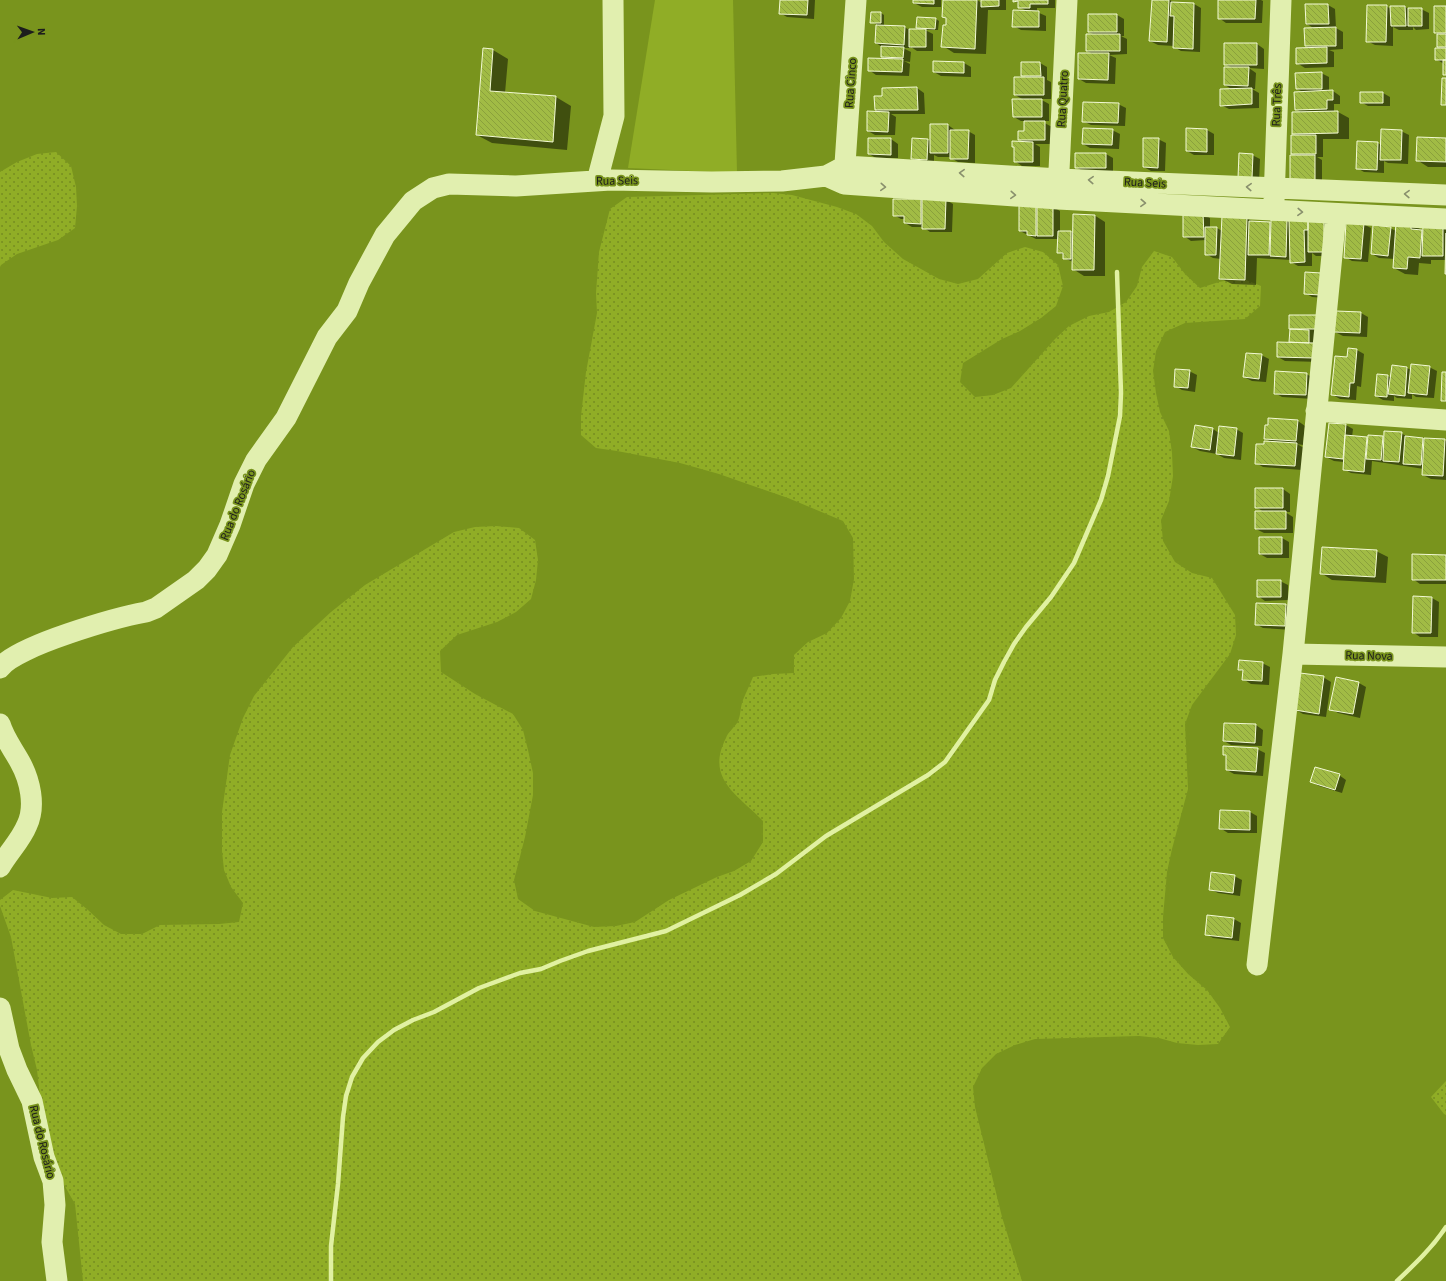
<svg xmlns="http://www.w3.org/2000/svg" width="1446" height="1281" font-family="'Source Sans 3',sans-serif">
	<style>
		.grass { fill: url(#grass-dots) }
		.pitch { fill: #90ad26 }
		.shadow { fill: #0007 }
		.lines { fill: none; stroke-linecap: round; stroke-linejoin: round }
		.stream { stroke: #e1f1a2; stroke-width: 4.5 }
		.building { fill: url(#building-back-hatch); stroke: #f3fad5 }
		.minor { stroke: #e1efaf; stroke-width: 21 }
		.oneway { stroke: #89906d }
		.labels { text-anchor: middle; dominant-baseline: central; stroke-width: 3.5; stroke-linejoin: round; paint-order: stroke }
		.street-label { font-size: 12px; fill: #1d1d1d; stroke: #79941d }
	</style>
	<defs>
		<pattern id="grass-dots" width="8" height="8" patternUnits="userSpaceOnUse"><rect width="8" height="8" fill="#90ad26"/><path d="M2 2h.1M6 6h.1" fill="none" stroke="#758c20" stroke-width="1.8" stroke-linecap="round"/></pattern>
		<pattern id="building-back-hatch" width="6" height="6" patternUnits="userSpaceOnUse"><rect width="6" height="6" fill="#a1bb45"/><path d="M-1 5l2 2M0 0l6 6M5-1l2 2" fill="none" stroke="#8aa03c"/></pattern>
	</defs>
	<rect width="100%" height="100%" fill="#79941d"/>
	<path class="grass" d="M56,152l15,14 5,21 1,19 -2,22 -17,12 -41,14 -16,11 -1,2v-95l17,-10 20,-8z
		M773,193l19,2 45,12 19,7 16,12 12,16 19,17 36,20 19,5 20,-5 29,-26 18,-6 18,5 15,13 5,21 -7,20 -15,12 -21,13 -18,8 -39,24 -3,19 15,15 18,-2 18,-7 44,-49 14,-13 20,-10 20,-4 17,-10 11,-16 5,-19 12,-16 18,6 13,17 15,14 19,-6 22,-4 20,8 -1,20 -15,13 -60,4 -20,9 -9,19 -3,20 3,22 4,19 9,19 3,22 1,23 -4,25 -8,19 2,21 12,21 17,11 20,5 23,37 1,20 -6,19 -38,51 -7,19 3,65 -16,60 -5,23 -4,45v21l10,19 15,17 19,16 13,18 10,19 -12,17 -20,1 -21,-2 -18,-5 -20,-2 -104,3 -20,6 -19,9 -14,14 -9,19 2,20 27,110 20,64h-939l-8,-77 -20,-35 -11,-39 -7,-60 -6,-25 -20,-108 -11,-31v-6l13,-10 39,8 20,-1 16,13 16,15 17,9h21l18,-9 59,-1 20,-2 4,-19 -12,-16 -7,-17 -2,-19v-39l8,-57 13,-37 11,-22 39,-49 38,-35 34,-27 89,-53 21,-5 21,-1 23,2 16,12 3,20 -2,20 -5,19 -15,13 -19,10 -40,13 -17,16 1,21 34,22 38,20 10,16 5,20 5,23v22l-8,42 -11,43 4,19 17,12 59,16 22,-1 19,-4 34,-22 48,-23 17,-6 17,-10 12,-19v-21c-25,-26 -58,-42 -37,-83 2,-6 8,-10 11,-15 4,-6 3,-16 6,-23 3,-8 7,-15 10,-23l20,-3 21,-1v-18l14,-13 19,-9 14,-15 9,-17 4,-22 -1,-41 -10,-17 -55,-23 -69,-24 -39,-11 -63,-12 -21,-3 -15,-13v-19l5,-44 11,-59 -1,-20 3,-41 11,-43 17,-12z
		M1446,1081v34l-2,-1 -13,-17z"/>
	<path class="pitch" d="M655,0h78l4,173 -109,-5z"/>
	<path class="shadow" d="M781,0h34l-1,19 -27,-2 -7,-4z
		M914,0h27v7h-19l-8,-4z
		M944,0h33l5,3v-3h24v10h-18l-2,44 -32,-1 -11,-7 4,-27 -4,-2z
		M1014,0h41v8h-18v4l9,4v15l-25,-1 -7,-4 13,-15 -8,-4v-3z
		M1153,0h17l6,4h18l7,4 -1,44 -19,-1 -7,-4v-1l-16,-1 -8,-4z
		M1219,0h42l2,1 -1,22h-36l-7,-5z
		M1307,5h21l7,4 1,19 7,4v17l-14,1 5,2v15l-29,1 -8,-5 13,-15 -4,-2 9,-17 -8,-5z
		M1386,6l5,3 14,-2 4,2h12l8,4v16l-13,1 -3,-3v3h-14l-6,-3v19l-18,-1 -8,-4z
		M1446,7v68l-2,-11 -8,-5 6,-10 -4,-2v-13l-3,-2z
		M881,13l3,2v11l20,1 6,3h12l-5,-3 19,-8 3,2 -1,9h-13l8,4v17h-16l-6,-4v1h-8l8,4 -1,10 -6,-1 6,3 -1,12 -33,-1 -7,-5 18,-10 -5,-4v-9l-6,-4 1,-19 -6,-2z
		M1089,15h28l7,4v17h-3l6,3v15l-18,1 7,3 -1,26 -29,-1 -7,-4 14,-25 -6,-3 8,-16 -6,-3z
		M1225,44h32l7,5v20l-15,-1 7,5 -1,16h-3l7,4v15l-30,1 -8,-4 12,-15 -8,-5 7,-17 -7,-4z
		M484,49l9,1 15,9 -3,34 51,4 15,9 -4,44 -75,-7 -15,-8z
		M934,62l30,1 7,4v10l-30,-1 -7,-4z
		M1040,63l7,4v13l4,2v17h-11l9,5v17h-8l11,6v17h-17l5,3v19h-18l-7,-5v-14l9,-5 -5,-3 6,-7 -1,-11h-3l-7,-4 10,-17 -9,-5 13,-17 -6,-3z
		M1321,73l8,4v14h4l7,5v8h-6v8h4l11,6v21h-26v18h-6l5,3v23h-24l-1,-27 -5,-3 5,-17 -4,-3 8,-21 -5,-3 7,-17 -6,-3z
		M917,88l7,5 1,21h-34l5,3 -1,18h-20l-7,-4 12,-18 -4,-3z
		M1361,93h22l7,4v9h-22l-7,-4z
		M1118,104l8,4 -1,18 -34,-1 -8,-4z
		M948,125l7,5v1h13l7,4v28l-17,-1 -7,-4v-1h-13l-4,-2v8h-15l-7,-5 16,-18 3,1z
		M1187,129l20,1 7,4v21h-20l-7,-4z
		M1112,130l8,4 -1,15 -29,-1 -7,-4z
		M1401,131l8,4 -1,29 -20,-1 -4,-2v12l-20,-1 -7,-4 21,-25 3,2z
		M891,139l7,5v14h-22l-7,-4z
		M1158,139l8,4 -1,28h-14l-7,-4z
		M1446,139v28h-18l-11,-7z
		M1106,154l7,4v14h-29l-8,-5z
		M1252,155l8,4 -1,23 -12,-1z
		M894,200h27l2,1 23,-1 7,4 -1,28h-22l-7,-5h-11l-7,-4v-4h-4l-7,-4z
		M1020,205l32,1 8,5v21h11l3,2 20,-19 11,7v54h-21l-11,-7v-7l-9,-4v-3l-6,-3v-13h-22l-16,-8z
		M1203,214l7,4v10h7l5,3 25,-13 6,4 18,1 16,-2 3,2h41v33h-15l-4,-3v13h-14l-7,-4v-2l-34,-2 -1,27 -24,-1 -12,-6 1,-19 -8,-1 -7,-4v-14l-15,1 -7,-5z
		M1363,224l8,4 -3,34 -16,-1 -7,-4z
		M1411,224l13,7 22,-3v32h-15v4l-12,-1 -1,12 -13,-1 -11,-6 1,-9 -16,-1 -7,-4 18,-26 6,3z
		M1306,273l21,25 -15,-1 -7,-4z
		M1361,313l7,4 -1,20 -24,-1 -8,-4z
		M1290,316h29l2,46 -36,-1 -7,-4 12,-13z
		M1349,349l8,1 7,4 -3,33 -4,-1 -1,14 -16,-1 -7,-4 15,-37z
		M1261,355l8,4 -3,23 -14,-1 -8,-4z
		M1392,367l15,1 4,2 18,-3 8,4 -3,27 -18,-1 -4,-3v5l-15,-1 -3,-2v5l-11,-1 -7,-4 12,-20 3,2z
		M1189,371l8,4 -2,17 -13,-2 -7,-4z
		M1306,374l8,4 -1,21 -31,-2 -7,-4z
		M1298,421l7,5 -2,19 -6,-1 7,4 -2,22 -39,-3 -7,-4 9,-18 7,-2 -7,-5z
		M1346,425l7,4 -1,8 17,2 14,-2 2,1 16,-5 8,5 14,1 2,1h19l2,1v39l-15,-1 -8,-4 1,-6 -52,-8 -1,14 -20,-2 -7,-4v-7l-10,-1 -8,-4z
		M1213,429l6,4 17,-4 7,4 -2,27 -17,-2 -7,-4 -17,-3 -8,-4z
		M1283,489l7,5v18h-5l8,5v16h-29l-8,-4 8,-17 -8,-5z
		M1260,538h22l7,4v16h-22l-7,-4z
		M1376,551l12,6 -2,26 -54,-3 -11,-7z
		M1446,556v28h-26l-7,-5z
		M1280,581l8,4v15l-23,1 -7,-5z
		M1414,597l18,1 7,4 -1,35h-18l-7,-5z
		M1286,605l7,4 -1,21 -29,-2 -7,-4z
		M1262,663l8,4 -1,18 -18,-1 -8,-5 1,-7 -5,-3z
		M1323,677l8,5 -5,35 -23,-3 -7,-4z
		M1337,678l22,5 7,4 -6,31 -22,-5 -7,-4z
		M1225,724l31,1 7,5 -1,16 -31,-1 -7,-4z
		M1257,749l8,4 -2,23 -29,-2 -7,-4v-13l-3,-2z
		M1339,775l7,5 -4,13 -23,-7 -7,-4z
		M1250,812l7,4v17h-29l-8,-5z
		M1234,876l8,4 -2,16 -22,-3 -8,-4z
		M1208,916l26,3 7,4 -2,18 -26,-3 -7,-4z"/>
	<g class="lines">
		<path class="stream" d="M331,1281v-35l7,-62 5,-67 3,-21 6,-19 11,-19 15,-16 16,-12 19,-10 21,-8 45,-24 41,-15 21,-4 19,-8 28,-10 78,-20 74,-36 36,-21 50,-38 102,-61 17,-13 44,-62 6,-20 9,-18 10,-18 12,-17 25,-30 23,-34 27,-63 7,-24 12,-60 1,-23 -4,-121
			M1397,1281c18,-17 35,-33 49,-54"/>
	</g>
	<path class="building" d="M780,0h28l-1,15 -28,-1z
		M913,0h21v4l-21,-1z
		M943,0h34l-2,49 -34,-2 2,-22h3v-7l-4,-1z
		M981,0h18v6l-18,1z
		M1013,0h35v4h-18v4h-12v-7l-5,1z
		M1152,0h17l-2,42 -18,-1z
		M1218,0h38l-1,19h-37z
		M1171,2l23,1 -1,46 -20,-1 1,-32h-4z
		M1305,4h23l1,20h-23z
		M1367,5h20l-1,37h-20z
		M1390,6h15l1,20h-15z
		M1434,6h12v27h-12z
		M1408,8h14v18h-14z
		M1013,10l26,1v16h-27z
		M871,12h10v11h-11z
		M1088,14h29v18h-29z
		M917,17l19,1 -1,11 -19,-1z
		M876,25l29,1 -1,19 -29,-2z
		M1336,27v19h-31l-1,-18z
		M909,29h17v18h-17z
		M1086,34h34v17h-34z
		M1437,34h9v13h-9z
		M1224,43h33v22h-33z
		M881,46l23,1 -1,11 -22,-1z
		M1327,47v16l-31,1v-16z
		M483,48l10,1 -3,42 66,5 -3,46 -77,-7z
		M1435,48h11v12h-11z
		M1078,53h31l-1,27 -30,-1z
		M868,58l35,1 -1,13 -34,-1z
		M1443,60h3v15h-3z
		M933,61l31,1v11l-31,-1z
		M1021,62h19l1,14h-20z
		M1224,67h25l-1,19 -24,-1z
		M1322,72v17h-26l-1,-16z
		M1014,77h30v18h-30z
		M1442,78h4v27h-5z
		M917,87l1,23h-43l-1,-14h8v-8z
		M1252,88v16l-32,2v-17z
		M1333,90v10h-6v9l-32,1 -1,-18z
		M1360,92h23v11h-23z
		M1012,99h30v18h-29z
		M1083,102l36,1 -1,20 -36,-1z
		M867,111l22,1 -1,20 -21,-1z
		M1338,111v22l-46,1v-22z
		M1024,121h21v19h-27v-9h6z
		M930,124h18v29h-18z
		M1083,128l30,1 -1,16 -30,-1z
		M1186,128l21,1v23l-21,-1z
		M1381,129l21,1 -1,30h-21z
		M950,130h19l-1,29h-18z
		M1291,135h25v19h-25z
		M1417,137l29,1v24l-30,-1z
		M868,138h23v17l-23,-1z
		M912,138l16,1 -1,21 -16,-1z
		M1143,138h16l-1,30 -15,-1z
		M1012,141l21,1v20h-19v-15h-2z
		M1357,141l21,1 -1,28 -21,-1z
		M1075,153h31v15h-31z
		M1239,153l14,1 -1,24h-14z
		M1290,155h25v25l-25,-1z
		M893,199h28v25l-17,-1v-7h-11z
		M922,199h24l-1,30h-23z
		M1019,204h17v32l-9,-1v-4h-8z
		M1037,205h16v31h-16z
		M1183,213h20l1,24h-21z
		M1073,214l22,1 -1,55h-22z
		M1222,216l25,1 -2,63 -26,-1z
		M1308,218v12h-4l1,32 -15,1 -1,-44z
		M1308,218h16v34h-16z
		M1271,220h16l-1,37 -16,-1z
		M1249,221l21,1 -1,33h-21z
		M1346,222l18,1 -3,36 -17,-1z
		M1396,222l15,1v6l11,1 -2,28 -12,-1 -1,12 -14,-1z
		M1373,225l18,2 -3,29 -17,-2z
		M1423,225l20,1v30h-21z
		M1205,227h12l-1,28h-11z
		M1058,231h13v28h-8v-6h-6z
		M1446,233v41h-1z
		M1305,272l16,1 -1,22 -16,-1z
		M1336,311l25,1 -1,21 -26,-1z
		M1289,315h30v14h-30z
		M1290,329l19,1v13l-20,-1z
		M1277,342l37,1v15l-37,-1z
		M1348,348l9,1 -3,34h-4l-1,14 -18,-2 4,-39 12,1z
		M1246,353l16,1 -3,25 -16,-2z
		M1411,364l19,2 -3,29 -19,-2z
		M1392,365l15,2 -2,29 -17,-2z
		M1175,369l15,1 -2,18 -14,-1z
		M1275,371l32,2 -1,22 -32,-1z
		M1442,372h4v29h-5z
		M1377,374l11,1 -1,22 -12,-1z
		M1268,418l30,2 -2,21 -32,-2 1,-14h3z
		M1329,423l17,1 -3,35 -18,-2z
		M1195,425l18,3 -3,22 -19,-3z
		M1219,426l18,2 -3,28 -18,-2z
		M1384,431l18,1 -3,30 -16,-1z
		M1345,435l22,2 -3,35 -21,-2z
		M1368,435l15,1 -2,24 -15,-1z
		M1405,436l18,2 -2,27 -18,-1z
		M1424,438l21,1 -2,37 -21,-1z
		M1264,441l33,2 -2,23 -40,-2 1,-20h8z
		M1255,488h28v20h-28z
		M1255,511h31v18h-31z
		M1259,537h23v17h-23z
		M1322,547l55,3 -2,27 -55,-3z
		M1412,554l34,1v25h-34z
		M1257,580h24v17h-24z
		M1413,596l19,1 -1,36h-19z
		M1256,603l30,1 -1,22 -30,-1z
		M1239,660l24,2 -1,19 -20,-1 1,-10h-5z
		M1300,673l24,3 -5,38 -24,-4z
		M1336,677l23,5 -6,32 -24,-4z
		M1224,723l32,1 -1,19 -32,-2z
		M1223,746l35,2 -2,24 -30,-2v-15h-3z
		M1315,767l25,7 -5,16 -25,-8z
		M1220,810l30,1v19l-31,-1z
		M1211,872l24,3 -2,18 -24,-3z
		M1207,915l27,3 -2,20 -27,-3z"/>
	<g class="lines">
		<path class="minor" d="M826,176l18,8 214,15 388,20
			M844,179l12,-179
			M597,181l17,-65 -1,-116
			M1058,192l9,-192
			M1274,201l7,-201
			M1316,411l130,9
			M1293,654l153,3
			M0,668c15,-22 118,-51 146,-56l10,-4 40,-28 11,-11 10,-14 13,-30 14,-41 12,-24 30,-42 41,-81 20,-26 12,-28 26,-48 28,-34 20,-13 16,-4 67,2 95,-6 101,2 70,-1 44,-5 19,-10 214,13 387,16
			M0,724c4,14 13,25 20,38 10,18 16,44 7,63 -6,15 -19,28 -27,42
			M1257,965l36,-311 43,-440
			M0,1008l9,41 8,21 15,31 12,56 9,24 2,24 -3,37 5,39"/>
	</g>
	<defs><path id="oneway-chevron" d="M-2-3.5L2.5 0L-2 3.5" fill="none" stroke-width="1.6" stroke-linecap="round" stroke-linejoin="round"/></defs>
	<g class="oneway">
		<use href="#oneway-chevron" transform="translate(962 173) rotate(-177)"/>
		<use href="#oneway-chevron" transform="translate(1091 180) rotate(-177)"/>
		<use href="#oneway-chevron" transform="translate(883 187) rotate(4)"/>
		<use href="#oneway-chevron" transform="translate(1249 187) rotate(-177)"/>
		<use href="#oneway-chevron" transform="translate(1407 194) rotate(-178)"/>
		<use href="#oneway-chevron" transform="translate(1013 195) rotate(4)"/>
		<use href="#oneway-chevron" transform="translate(1143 203) rotate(3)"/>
		<use href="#oneway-chevron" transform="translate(1300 212) rotate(3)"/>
	</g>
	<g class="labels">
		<g class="street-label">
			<text transform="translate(851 83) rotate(-86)">Rua Cinco</text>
			<text transform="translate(1063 99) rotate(-87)">Rua Quatro</text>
			<text transform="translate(1277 105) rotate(-88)">Rua Três</text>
			<text transform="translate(617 181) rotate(-1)">Rua Seis</text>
			<text transform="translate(1145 183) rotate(3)">Rua Seis</text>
			<text transform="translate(238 505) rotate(-68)">Rua do Rosário</text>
			<text transform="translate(1369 656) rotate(1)">Rua Nova</text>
			<text transform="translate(42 1142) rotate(76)">Rua do Rosário</text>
		</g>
	</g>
	<g transform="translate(32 32) rotate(88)" stroke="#79941d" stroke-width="3" paint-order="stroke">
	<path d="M0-3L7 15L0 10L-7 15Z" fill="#1d1d1d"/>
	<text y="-6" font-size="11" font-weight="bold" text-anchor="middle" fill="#1d1d1d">N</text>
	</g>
</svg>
